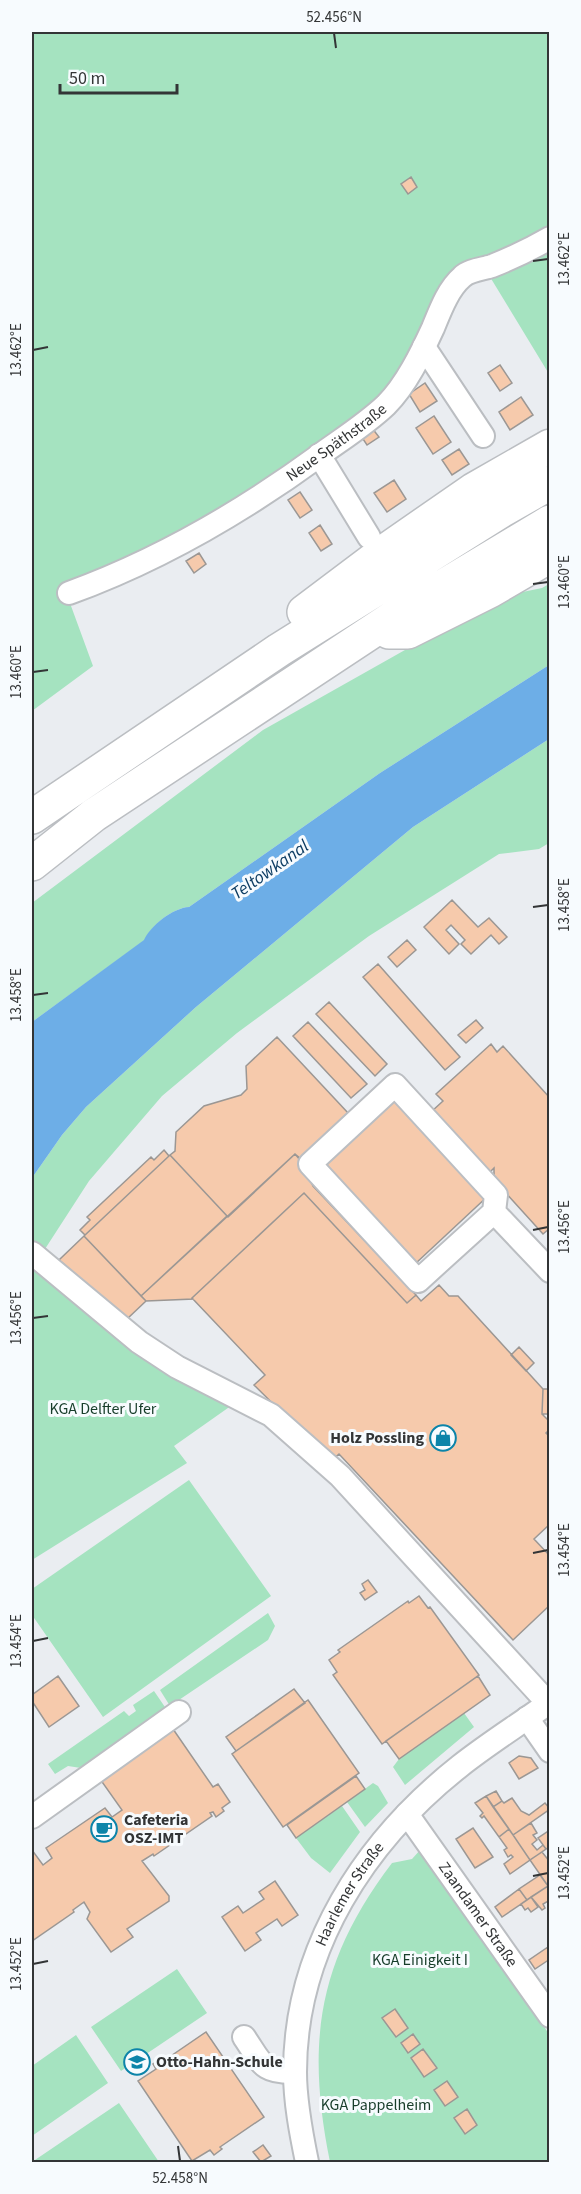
<svg xmlns="http://www.w3.org/2000/svg" width="581" height="2194" font-family="'Source Sans 3',sans-serif">
	<style>
		.green { fill: #a5e3c0 }
		.water { fill: #6daee7 }
		.building { fill: #f6caac; stroke: #9b9794; stroke-width: 1.5 }
		.lines { fill: none; stroke-linecap: round; stroke-linejoin: round }
		.minor-casing { stroke: #bbbec2; stroke-width: 26 }
		.highway-casing { stroke: #bbbec2; stroke-width: 36 }
		.minor { stroke: #fff; stroke-width: 22 }
		.highway { stroke: #fff; stroke-width: 33 }
		.ticks { fill: none; stroke: #333536; stroke-width: 2 }
		.labels { text-anchor: middle; dominant-baseline: central; stroke-width: 6; stroke-linejoin: round; paint-order: stroke }
		.street-label { font-size: 16px; fill: #333536; stroke: #f7fbfe }
		.park-label { font-size: 16px; fill: #173d2a; stroke: #f7fbfe }
		.poi-label { font-size: 16px; font-weight: bold; fill: #333536; stroke: #f7fbfe; text-anchor: start }
		.water-label { font-size: 18px; font-style: italic; fill: #0d3d63; stroke: #f7fbfe }
		.neatline { fill: none; stroke: #333536; stroke-width: 2 }
		.ticks-label { font-size: 15px; text-anchor: middle; fill: #333536 }
	</style>
	<rect width="100%" height="100%" fill="#eaedf1"/>
	<path class="green" d="M32,32h518l-1,342 -62,-102 -30,-3 -45,98 -120,112 -225,116 26,71 -61,45z
		M549,584v81l-169,108 -191,134c-16,1 -38,18 -44,33l-113,82v-119l231,-173 236,-133 43,-9z
		M549,739v104l-10,6 -40,5 -130,82 -132,97 -75,63 -73,85 -55,85 201,137 -61,43 13,17 -155,97v-382l30,-43 24,-28 110,-100 217,-180z
		M189,1480l82,116 -168,121 -71,-102v-26z
		M268,1613l7,13 -7,14 -98,66 -10,-16z
		M154,1691l13,19 -86,58 -13,-2 -13,8 -7,-10 76,-53 5,5 7,-5 -3,-6z
		M464,1713l10,14 -69,58 -12,-18 6,-8z
		M373,1783l5,3 10,17 -23,24 -18,-25z
		M342,1806l18,26 -30,41 -19,-15 -15,-20z
		M421,1849l128,185v128h-219c-24,-119 -13,-200 62,-299l20,-4z
		M177,1969l30,44 -86,58 -30,-44z
		M76,2035l32,48 -76,53v-70z
		M119,2103l40,59h-127z"/>
	<path class="water" d="M549,665v74l-136,88 -217,180 -110,100 -24,28 -30,43v-156l112,-82c7,-15 29,-32 45,-33l191,-134z"/>
	<path class="building" d="M411,177l6,10 -9,7 -7,-10z
		M500,365l12,18 -12,8 -12,-18z
		M425,383l12,18 -17,11 -11,-18z
		M521,397l12,18 -23,15 -11,-18z
		M434,416l17,26 -18,12 -17,-26z
		M372,428l7,9 -12,8 -6,-9z
		M459,449l10,15 -17,11 -10,-15z
		M394,480l12,19 -19,13 -13,-19z
		M300,492l12,18 -12,8 -12,-18z
		M320,525l12,19 -11,7 -12,-18z
		M199,553l7,11 -12,9 -8,-12z
		M452,900l26,27 11,-9 18,19 -8,7 -8,-9 -20,19 -10,-10 4,-4 -14,-15 -5,5 13,14 -10,10 -25,-27z
		M407,940l9,10 -19,17 -9,-10z
		M378,964l82,93 -15,13 -82,-93z
		M329,1002l58,62 -12,12 -59,-62z
		M476,1020l7,8 -17,15 -8,-8z
		M308,1022l59,62 -16,14 -58,-62z
		M277,1037l72,77 -49,46 -5,-6 -67,63 -58,-62 5,-4 1,-19 28,-26 37,-11 6,-6 -1,-23z
		M491,1044l6,8 6,-6 47,52v130l-7,6 -49,-54v-12l-3,3 -8,-2 -52,-57 12,-11 -7,-7z
		M394,1094l95,101 -74,69 -94,-100z
		M164,1150l5,6 -84,79 -5,-5 10,-10 -3,-3 64,-60 3,3z
		M295,1154l6,5 12,27 103,109 -9,8 -103,-110 -112,105 1,1 -47,2 -5,-5z
		M170,1155l57,61 -86,80 -57,-60z
		M304,1193l103,110 9,-8 5,6 18,-16 10,11h9l85,93 -1,25 8,8v7l-4,4 4,4v87l-16,15 16,17v49l-37,35 -174,-186 -8,7 -77,-76 11,-10 -73,-77z
		M84,1236l62,65 -19,18 -68,-59z
		M519,1347l15,16 -8,8 -15,-16z
		M543,1389h7v25h-8z
		M368,1580l9,12 -12,8 -5,-7 5,-3 -3,-6z
		M419,1596l9,12 2,-1 49,68 -97,69 -49,-69 4,-3 -8,-12 11,-8 -2,-2 70,-49 1,2z
		M58,1676l21,30 -30,21 -17,-26v-6z
		M478,1676l12,19 -91,64 -13,-18z
		M294,1689l11,14 -69,48 -10,-14z
		M308,1700l51,73 -76,54 -51,-73z
		M173,1729l40,58 5,-3 12,18 -8,6 2,3 -8,6 -3,-5 -3,1 2,3 -58,40 -1,-2 -11,7 27,35v5l-42,28 6,8 -22,15 -24,-33 3,-7 -6,-10 -11,8 1,2 -42,29v-91l11,15 9,-7 -6,-10 3,-2 56,-38 7,9 10,-7 -22,-31z
		M519,1756l12,2 7,10 -19,11 -10,-16z
		M356,1776l9,13 -69,49 -9,-13z
		M496,1791l6,10 -9,6 -7,-11z
		M486,1796l23,33 -10,8 -15,-21 -2,2 -2,-2 3,-3 -8,-10z
		M512,1798l9,13 8,4 16,-12 5,6 -37,26 -20,-28 9,-6 2,2z
		M531,1823l6,10 -4,2 4,5 -5,4 5,6 6,-5 3,4 -16,11 -17,-25z
		M473,1828l20,29 -18,11 -19,-29z
		M509,1829l21,31 -20,14 -6,-10 9,-7 -2,-2 -3,2 -4,-7 3,-2 -8,-11z
		M550,1830v17l-4,2 -8,-11z
		M542,1852l8,10 -2,24 -18,-26z
		M540,1875l8,11 -21,14 -8,-11z
		M275,1881l23,34 -16,11 -5,-7 -21,14 5,7 -16,11 -23,-34 16,-11 5,7 21,-14 -5,-7z
		M548,1886l2,14 -7,4 2,4 -3,2 -11,-13z
		M519,1889l8,11 -25,17 -7,-10z
		M531,1897l7,10 -7,5 -3,-4 -3,2 -4,-6z
		M548,1947l2,12 -15,10 -6,-9z
		M395,2009l13,19 -12,9 -14,-19z
		M206,2032l58,85 -44,30 2,2 -8,6 -4,-5 -18,11 -54,-80 18,-12 -3,-5 7,-5 2,3z
		M413,2034l7,10 -12,9 -7,-10z
		M423,2049l14,19 -13,9 -13,-19z
		M447,2081l11,16 -13,9 -11,-16z
		M467,2109l10,16 -12,9 -11,-16z
		M263,2145l8,11 -10,6 -8,-10z"/>
	<g class="lines">
		<g class="minor-casing">
			<g id="minor">
				<path d="M424,347l59,89"/>
				<path d="M319,455l50,82"/>
				<path id="s1" d="M69,593c91,-33 173,-81 251,-138 22,-16 46,-31 66,-50 20,-20 35,-51 47,-77 7,-17 15,-39 29,-51 7,-7 21,-8 30,-11 20,-8 39,-17 58,-28"/>
				<path d="M494,1212l2,-17 -101,-110 -85,79 108,117 76,-69 56,59"/>
				<path d="M32,1253l107,89 38,25 94,48 69,61 208,227"/>
				<path d="M527,1718l23,33"/>
				<path id="s2" d="M407,1814l143,202"/>
				<path d="M32,1817l147,-105"/>
				<path d="M244,2037c18,26 17,36 51,35"/>
				<path id="s3" d="M307,2162c-6,-29 -12,-60 -12,-90 0,-124 70,-231 165,-306 29,-23 60,-42 90,-64"/>
			</g>
		</g>
		<g class="highway-casing">
			<path id="highway" d="M304,612l81,-61 88,-61 77,-44
				M389,632h19l82,-41 60,-35
				M32,817l247,-167 222,-139 49,-28
				M32,864l62,-49 318,-210 138,-83"/>
		</g>
		<use href="#minor" class="minor"/>
		<use href="#highway" class="highway"/>
	</g>
	<path class="ticks" d="M334,33l2,15M533,261l15,-2M33,350l15,-3M533,584l15,-2M33,672l15,-2M533,907l15,-2M33,995l15,-2M533,1230l15,-3M33,1318l15,-2M533,1553l15,-3M33,1641l15,-3M533,1876l15,-3M33,1964l15,-3M178,2146l2,15"/>
	<defs>
		<g id="shop-ring" transform="scale(1.35)"><circle r="9.5" fill="#f7fbfe" stroke="#0c84a9" stroke-width="1.5"/><path d="M-5-2.5h2.3a2.7 3.5 0 0 1 5.4 0H5L5.5 6h-11ZM-1.5-2.5h3a1.5 2.3 0 0 0-3 0Z" fill="#0c84a9"/></g>
		<g id="cafe-ring" transform="scale(1.35)"><circle r="9.5" fill="#f7fbfe" stroke="#0c84a9" stroke-width="1.5"/><path d="M-5.5-4.5H6V0H3Q3 3.5 0 3.5H-2.5Q-5.5 3.5-5.5 0ZM3-3.2v2h1.7v-2ZM-6 4.5H4V6H-6Z" fill="#0c84a9"/></g>
		<g id="school-ring" transform="scale(1.35)"><circle r="9.5" fill="#f7fbfe" stroke="#0c84a9" stroke-width="1.5"/><path d="M0-5L7-2L0 1L-7-2ZM-4 1L0 2.5L4 1V4Q0 6-4 4Z" fill="#0c84a9"/></g>
	</defs>
	<g fill-rule="evenodd">
		<use href="#shop-ring" x="443" y="1438"/>
		<use href="#cafe-ring" x="104" y="1829"/>
		<use href="#school-ring" x="137" y="2062"/>
	</g>
	<g class="labels">
		<g class="street-label">
			<text stroke="none"><textPath href="#s1" startOffset="308">Neue Späthstraße</textPath></text>
			<text stroke="none"><textPath href="#s3" startOffset="280">Haarlemer Straße</textPath></text>
			<text stroke="none"><textPath href="#s2" startOffset="123">Zaandamer Straße</textPath></text>
		</g>
		<g class="park-label">
			<text x="103" y="1409">KGA Delfter Ufer</text>
			<text x="420" y="1960">KGA Einigkeit I</text>
			<text x="376" y="2105">KGA Pappelheim</text>
		</g>
		<g class="poi-label">
			<text x="424" y="1438" text-anchor="end">Holz Possling</text>
			<text x="124" y="1820">Cafeteria<tspan x="124" dy="18">OSZ-IMT</tspan></text>
			<text x="156" y="2062">Otto-Hahn-Schule</text>
		</g>
		<g class="water-label">
			<text transform="translate(270 870) rotate(-35)">Teltowkanal</text>
		</g>
	</g>
	<rect width="581" height="2194" fill="none" stroke="#f7fbfe" stroke-width="66"/>
	<path d="M60 84v9h117v-9" fill="none" stroke="#333536" stroke-width="3"/>
	<text x="69" y="84" font-size="18" fill="#333536" stroke="#f7fbfe" stroke-width="4.5" paint-order="stroke">50 m</text>
	<rect x="33" y="33" width="515" height="2128" class="neatline"/>
	<g class="ticks-label">
		<text x="334" y="22">52.456°N</text>
		<text transform="translate(564 259) rotate(-90)" y="5">13.462°E</text>
		<text transform="translate(16 350) rotate(-90)" y="5">13.462°E</text>
		<text transform="translate(564 582) rotate(-90)" y="5">13.460°E</text>
		<text transform="translate(16 672) rotate(-90)" y="5">13.460°E</text>
		<text transform="translate(564 905) rotate(-90)" y="5">13.458°E</text>
		<text transform="translate(16 995) rotate(-90)" y="5">13.458°E</text>
		<text transform="translate(564 1227) rotate(-90)" y="5">13.456°E</text>
		<text transform="translate(16 1318) rotate(-90)" y="5">13.456°E</text>
		<text transform="translate(564 1550) rotate(-90)" y="5">13.454°E</text>
		<text transform="translate(16 1641) rotate(-90)" y="5">13.454°E</text>
		<text transform="translate(564 1873) rotate(-90)" y="5">13.452°E</text>
		<text transform="translate(16 1964) rotate(-90)" y="5">13.452°E</text>
		<text x="180" y="2183">52.458°N</text>
	</g>
</svg>
